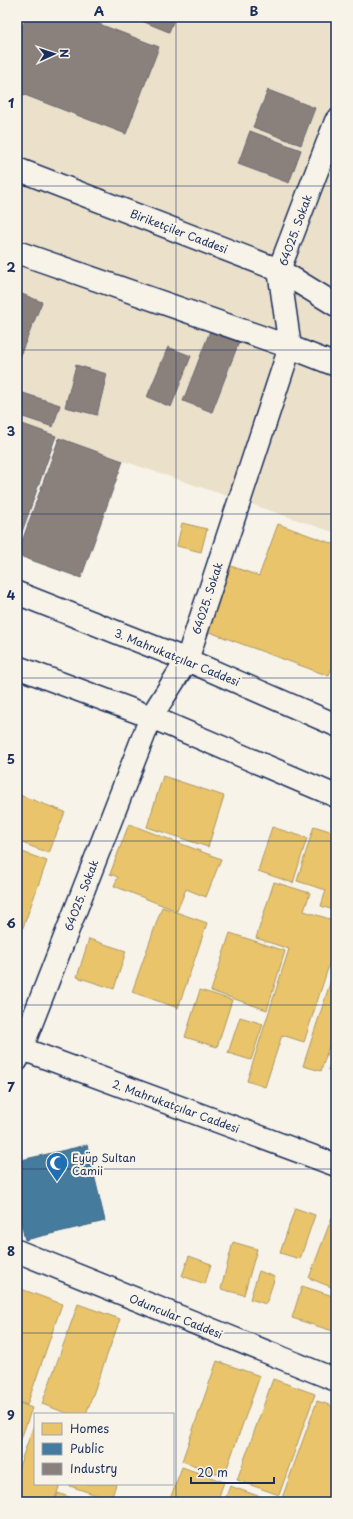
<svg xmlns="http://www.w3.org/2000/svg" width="353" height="1519" font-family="'Playpen Sans',sans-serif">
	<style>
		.built { fill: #ebe0ca }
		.homes { fill: #e9c46a; stroke: #ab9766 }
		.public { fill: #457b9d; stroke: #38648a }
		.industry { fill: #8a817c; stroke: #696873 }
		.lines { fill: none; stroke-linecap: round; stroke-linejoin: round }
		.minor-casing { stroke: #1b2f5e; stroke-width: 25 }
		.minor { stroke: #f7f3e8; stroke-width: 22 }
		.grid { fill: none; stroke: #1b2f5e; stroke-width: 1; stroke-opacity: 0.55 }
		.labels { text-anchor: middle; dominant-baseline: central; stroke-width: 4; stroke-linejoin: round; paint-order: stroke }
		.street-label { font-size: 11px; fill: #1b2f5e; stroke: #f7f3e8 }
		.poi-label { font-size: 11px; fill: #1b2f5e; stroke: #f7f3e8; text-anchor: start }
		.neatline { fill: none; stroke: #1b2f5e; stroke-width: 1.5 }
		.grid-label { font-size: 13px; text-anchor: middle; font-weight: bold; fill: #1b2f5e }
	</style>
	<rect width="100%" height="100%" fill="#f7f3e8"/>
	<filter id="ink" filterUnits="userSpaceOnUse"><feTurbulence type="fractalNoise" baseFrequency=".025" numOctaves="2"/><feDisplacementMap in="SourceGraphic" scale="8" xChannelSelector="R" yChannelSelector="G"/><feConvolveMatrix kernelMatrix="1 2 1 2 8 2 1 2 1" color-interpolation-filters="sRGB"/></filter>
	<g filter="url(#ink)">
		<path class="built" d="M17,17h319v516l-319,-108z"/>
		<path class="homes" d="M182,523l25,6 -6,23 -24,-6z
			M278,524l58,21v111l-7,20 -125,-46 24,-65 31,11z
			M163,776l61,20 -16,51 -61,-20z
			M17,794l48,18 -16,41 -32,-12z
			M129,824l92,35 -15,38 -20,-8 -9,22 -63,-25 4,-9 -8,-3z
			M314,826l22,7v78l-15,-5 5,-16 -29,-9z
			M272,827l35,11 -14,45 -35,-12z
			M17,850l30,11 -30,83z
			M274,882l36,11 -6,18 32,10v43l-6,-2 -26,80 -22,-7 -17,52 -18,-6 42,-132 -33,-11z
			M162,907l45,16 -29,85 -46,-16z
			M230,933l55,18 -18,59 -56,-19z
			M89,939l37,12 -12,38 -37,-12z
			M334,971l2,1v52l-15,47 -18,-5z
			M200,990l32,10 -15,47 -32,-10z
			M240,1017l23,7 -12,36 -23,-7z
			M336,1047v26l-8,-3z
			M295,1208l20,7 -15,44 -20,-6z
			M332,1217l4,2v70l-27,-11z
			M233,1242l24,7 -13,46 -23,-6z
			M189,1256l22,8 -6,20 -23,-8z
			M259,1271l16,6 -9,27 -16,-5z
			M302,1286l34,11v35l-44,-14z
			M21,1289l41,15 -35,101 -10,-4v-102z
			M78,1304l42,15 -34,95h-17l-27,-10z
			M217,1361l43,15 -36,100 -42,-15z
			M273,1379l42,15 -36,101 -42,-15z
			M317,1401l19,6v75l-7,20h-45l-3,-1z
			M17,1402l15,6 -15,42z
			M35,1422v62h25l-6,18h-37v-30z
			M182,1467l42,15 -7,20h-48z
			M70,1484h46l-5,16 -41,-14z
			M230,1486l42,15v1h-48z
			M58,1493l24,9h-27z"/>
		<path class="public" d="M87,1145l18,76 -80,19 -8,-35v-44z"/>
		<path class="industry" d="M17,17h4l-4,13z
			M26,17h55l78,30 -33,87 -109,-42v-52z
			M132,17h43l-6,15z
			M268,90l47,18 -14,37 -48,-18z
			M250,131l51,19 -12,33 -51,-19z
			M17,292l25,10 -25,61z
			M210,331l29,11 -27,70 -29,-11z
			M168,347l23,9 -20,51 -24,-10z
			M76,365l31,9 -10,41 -32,-8z
			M17,391l43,14 -7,22 -36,-12z
			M17,422l39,14 -39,110z
			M59,438l64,23 -42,117 -64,-23z"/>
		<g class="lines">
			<g class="minor-casing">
				<path id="minor" d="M17,169l262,101 57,35
					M17,252l273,95 46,18
					M17,593l170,67 149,65
					M17,667l134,50 185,79
					M17,1047l319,118
					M17,1060l134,-343 36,-57 103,-313 -11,-77 57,-149
					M17,1251l319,129"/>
			</g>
			<use href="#minor" class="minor"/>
		</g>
	</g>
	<path class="grid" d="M176,17v1485M17,186h319M17,350h319M17,514h319M17,678h319M17,841h319M17,1005h319M17,1169h319M17,1333h319"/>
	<defs>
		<g id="mosque-pin" transform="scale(1.15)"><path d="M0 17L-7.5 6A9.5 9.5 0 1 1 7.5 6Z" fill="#1f6fb2" stroke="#f7f3e8"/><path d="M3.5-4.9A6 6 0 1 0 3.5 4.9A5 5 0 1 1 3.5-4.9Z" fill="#fff"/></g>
	</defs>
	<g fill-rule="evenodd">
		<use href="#mosque-pin" x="57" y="1163"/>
	</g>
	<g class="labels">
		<g class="street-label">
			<text transform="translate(295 230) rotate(-70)">64025. Sokak</text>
			<text transform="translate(179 231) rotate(21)">Biriketçiler Caddesi</text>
			<text transform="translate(207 598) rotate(-72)">64025. Sokak</text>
			<text transform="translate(177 657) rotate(22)">3. Mahrukatçılar Caddesi</text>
			<text transform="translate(81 895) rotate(-69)">64025. Sokak</text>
			<text transform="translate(176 1106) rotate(20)">2. Mahrukatçılar Caddesi</text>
			<text transform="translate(176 1316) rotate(22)">Oduncular Caddesi</text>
		</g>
		<g class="poi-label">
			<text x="72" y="1157">Eyüp Sultan<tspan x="72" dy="13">Camii</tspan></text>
		</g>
	</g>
	<rect width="353" height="1519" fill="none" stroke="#f7f3e8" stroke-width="44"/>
	<rect x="34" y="1413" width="140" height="72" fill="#f7f3e8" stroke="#9fa5b1"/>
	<rect x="42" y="1423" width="20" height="12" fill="#e9c46a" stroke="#9fa5b1"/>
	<text x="70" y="1433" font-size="12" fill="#1b2f5e">Homes</text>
	<rect x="42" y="1443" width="20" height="12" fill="#457b9d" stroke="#9fa5b1"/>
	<text x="70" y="1453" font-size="12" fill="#1b2f5e">Public</text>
	<rect x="42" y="1463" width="20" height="12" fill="#8a817c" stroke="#9fa5b1"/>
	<text x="70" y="1473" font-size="12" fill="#1b2f5e">Industry</text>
	<g transform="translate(54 54) rotate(87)" stroke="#f7f3e8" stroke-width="3" paint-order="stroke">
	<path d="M0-3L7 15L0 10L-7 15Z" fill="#1b2f5e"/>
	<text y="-6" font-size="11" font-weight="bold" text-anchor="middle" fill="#1b2f5e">N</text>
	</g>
	<path d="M191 1477v6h83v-6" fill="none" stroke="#1b2f5e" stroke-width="2"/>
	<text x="197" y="1477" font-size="12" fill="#1b2f5e" stroke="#f7f3e8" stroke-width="3" paint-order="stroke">20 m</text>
	<rect x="22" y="22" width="309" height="1475" class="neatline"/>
	<g class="grid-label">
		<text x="99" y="16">A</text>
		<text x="254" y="16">B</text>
		<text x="11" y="108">1</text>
		<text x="11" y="272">2</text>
		<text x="11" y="436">3</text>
		<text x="11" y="600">4</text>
		<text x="11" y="764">5</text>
		<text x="11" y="928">6</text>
		<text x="11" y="1092">7</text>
		<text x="11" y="1256">8</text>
		<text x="11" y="1420">9</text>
	</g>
</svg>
